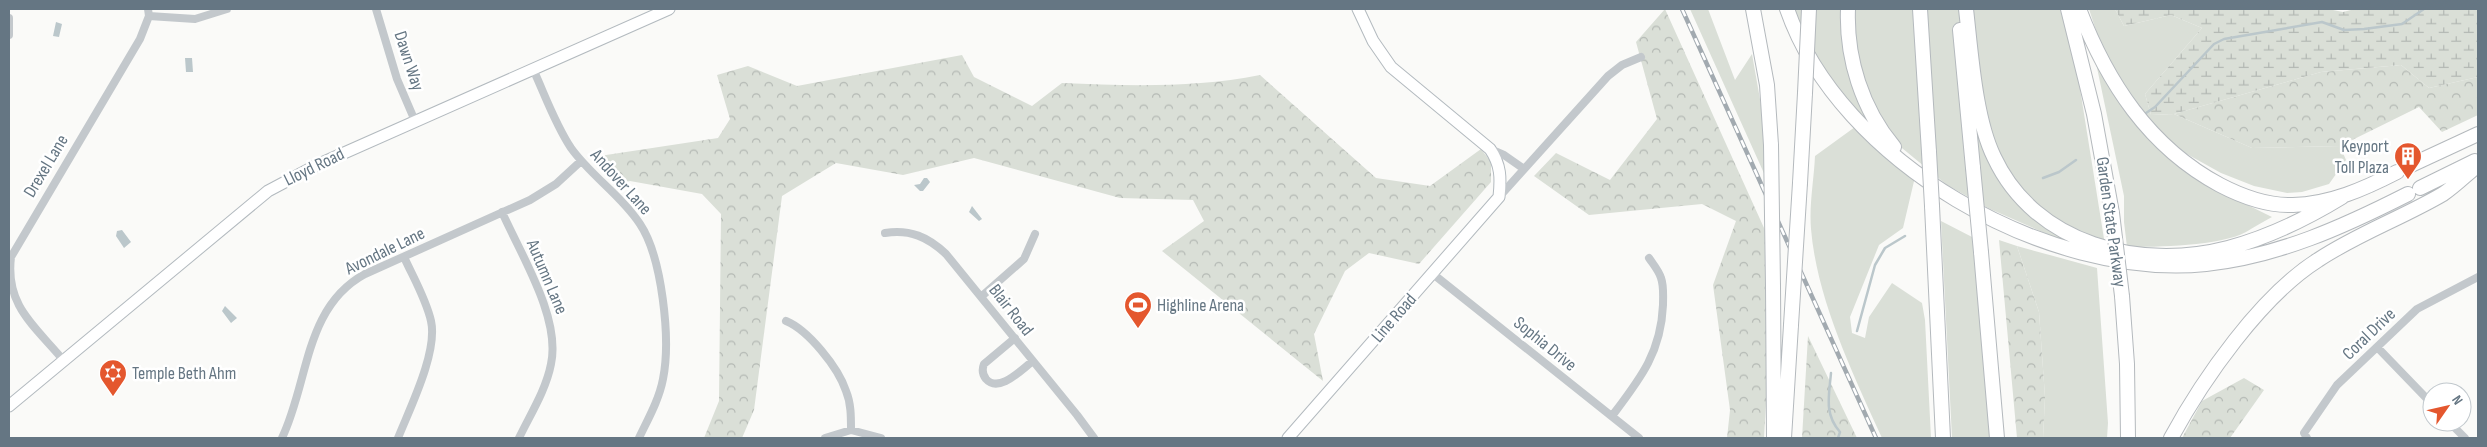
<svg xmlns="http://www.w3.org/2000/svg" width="2487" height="447" font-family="'Sofia Sans Condensed',sans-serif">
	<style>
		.grass { fill: #dadfd7 }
		.forest { fill: url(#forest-crowns) }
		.wetland { fill: url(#wetland-marsh) }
		.water { fill: #bbc7cb }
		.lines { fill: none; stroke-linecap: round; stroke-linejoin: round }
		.stream { stroke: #bbc7cb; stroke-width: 2.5 }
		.secondary-casing { stroke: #b3babf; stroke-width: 13 }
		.highway-casing { stroke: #b4b9bd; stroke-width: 16 }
		.street { stroke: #c3c8cc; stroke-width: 8 }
		.secondary { stroke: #fff; stroke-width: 11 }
		.highway { stroke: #fff; stroke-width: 14 }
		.rail-casing { stroke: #a2aab0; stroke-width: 4.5 }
		.rail { stroke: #fff; stroke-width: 2.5; stroke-dasharray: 8; stroke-linecap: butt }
		.highway-bridge-casing { stroke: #b4b9bd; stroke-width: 16; stroke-linecap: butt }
		.highway-bridge { stroke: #fff; stroke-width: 14 }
		.labels { text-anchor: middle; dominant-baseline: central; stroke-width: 5; stroke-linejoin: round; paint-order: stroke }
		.street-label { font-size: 18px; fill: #657683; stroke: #fff }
		.poi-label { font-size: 18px; fill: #657683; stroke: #fff; text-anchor: start }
	</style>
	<defs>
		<pattern id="forest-crowns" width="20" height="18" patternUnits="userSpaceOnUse" patternTransform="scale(1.25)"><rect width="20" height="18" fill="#dadfd7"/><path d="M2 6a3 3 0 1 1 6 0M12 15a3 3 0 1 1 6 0" fill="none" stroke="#b4b9b4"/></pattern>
		<pattern id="wetland-marsh" width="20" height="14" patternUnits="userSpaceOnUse" patternTransform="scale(1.25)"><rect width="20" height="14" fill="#dadfd7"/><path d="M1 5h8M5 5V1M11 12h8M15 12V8" fill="none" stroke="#b4b9b4"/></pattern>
	</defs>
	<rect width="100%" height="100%" fill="#fafaf8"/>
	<path class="grass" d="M1690,9h18l27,71 17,-26 12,68 3,58z
		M1790,9h270l17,61 28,175 -26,3 -89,-39 -43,-24 -95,-78 -31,-43z
		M2089,9h26l9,17 47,-11 31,13 -57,66 6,21 23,-1 78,34 88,-2 6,14 -17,24 -27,8 -15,1 -33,-7 -33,-13 -36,-20 -36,-30 -46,-71z
		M2096,63l7,11 116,117 53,26c-9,5 -18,10 -26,15 -25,14 -90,15 -119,15l-3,-25v-26z
		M1855,127l60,50 -12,51 -24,17 -29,72 2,16 13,5 4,-21 23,-34 30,20 3,17 6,118h-49c-29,-64 -65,-138 -71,-209 -2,-24 3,-50 4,-73z
		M1941,221l33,17 17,200h-39z
		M2017,246l80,22 11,155 -1,15h-64l2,-41 -6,-85z"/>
	<path class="forest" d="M1665,9l104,230 4,43 -9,156h-37l3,-28 -17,-125 23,-64 -34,-17 -113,11 -55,-39 22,-23 54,27 47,-61 -21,-77z
		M962,55l12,22 58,29 30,-23c66,3 133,5 198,-8l116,103 54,8 51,-37 10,13v20l-72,82 -50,-11 -24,18 -31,63 9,47 -161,-130 42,-30 -11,-21 -73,-2 -146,-40 -71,17 -67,-12 -54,33 -28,214 -12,28h-38l15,-37 2,-187 -19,-20 -72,-13 -12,3 -25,-27 125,-19 12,-19 -13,-44 31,-9 49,20z
		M2401,65l28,23 49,-11v38l-36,17 -23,-25 -79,39 -88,2 -78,-34 147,-42z
		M1999,240l18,6 22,66 6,85 -2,41h-26z
		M1808,336l49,102h-55z
		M2244,378l20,12 -34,48h-48l20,-37z"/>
	<path class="wetland" d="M2115,9h213l15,3 12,-3h123v68l-49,11 -28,-23 -80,7 -147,42 -23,1 -6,-21 57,-66 -31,-13 -47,11z"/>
	<path class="water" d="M56,22l6,2 -3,13 -6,-1z
		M185,58h7l1,14h-7z
		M924,178h3l3,4 -7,9h-3l-6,-6 6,-1z
		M972,206l10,13 -3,2 -10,-9z
		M122,230l9,12 -7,6 -8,-12 1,-5z
		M225,306l12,12 -6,5 -9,-12z"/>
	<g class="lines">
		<path class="stream" d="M2143,115l12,-8 59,-63 10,-5 98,-17 22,8 20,-1 38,-5 22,-15
			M2043,178l16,-6 17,-12
			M1857,331l18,-66 10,-17 20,-12
			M1831,373c-2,23 -7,41 9,59l-2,6"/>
		<g class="secondary-casing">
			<path id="secondary" d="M9,406l259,-215 49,-26 352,-156
				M1288,438l211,-241c2,-19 2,-32 -9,-48l-99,-82 -18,-26 -15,-32"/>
		</g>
		<g class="highway-casing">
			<path id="highway" d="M1753,9l14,76 4,60
				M1787,9c53,153 260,271 419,255 73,-8 137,-37 202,-70
				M1848,9c-2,49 14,100 46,138
				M1920,9l9,143
				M1966,9c5,43 9,109 28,148 41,88 146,114 234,91 41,-11 78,-29 114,-51
				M2068,9l26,105 18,99
				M2079,9c28,73 70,138 141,176 23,12 47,21 73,20 37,-1 71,-16 104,-33
				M1960,30l13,138
				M2409,166l69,-32
				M1800,183l5,-90
				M2420,188l55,-27
				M1932,206l11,232
				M1981,252l16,186
				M1773,286l1,152
				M2122,296l5,68 1,74
				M1784,438l7,-113
				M2171,438c32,-59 90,-142 147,-178 39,-26 84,-42 125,-66 12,-8 24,-20 35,-29"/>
		</g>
		<path class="street" d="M376,9l21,70 18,42
			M149,16l46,3 32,-10
			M9,18v17
			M533,69c12,26 22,55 38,79 20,28 50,47 69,76 22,33 31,115 23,155 -4,21 -15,40 -24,59
			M1490,149l14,6 20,14
			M1499,197l109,-121 14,-11 19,-8
			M502,212c19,43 59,106 49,152 -5,26 -21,51 -32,74
			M885,233c25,-4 43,4 61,21l131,161 17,23
			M1433,274l206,164
			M982,296l42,-37 11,-25
			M786,321c22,9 52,46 60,70 5,12 5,25 5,39
			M1015,338l-31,26c-2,5 -2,10 2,15 13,15 36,-10 47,-18
			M2377,347l55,57
			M64,361c-29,-35 -59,-55 -53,-104l129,-218 9,-23 -1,-7
			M1612,416c28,-37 49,-63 51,-111 0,-9 1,-19 -2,-27 -2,-7 -8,-14 -12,-20
			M2449,422l16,16
			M282,438c27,-56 22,-131 83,-164l165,-74 26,-16 25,-23
			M398,438c12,-30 40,-86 33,-117 -5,-22 -18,-44 -27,-64
			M825,438l26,-8 30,8
			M2307,438l-3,-5 33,-48 80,-76 61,-32"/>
		<use href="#secondary" class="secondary"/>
		<use href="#highway" class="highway"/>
		<g class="rail-casing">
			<path id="rail" d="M1682,9l194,429"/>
		</g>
		<use href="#rail" class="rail"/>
		<g class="highway-bridge-casing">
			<path id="highway-bridge" d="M1805,93l4,-84
				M1771,145l2,141
				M1929,152l3,54
				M1973,168l8,84
				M2112,213l10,83
				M1791,325l9,-142"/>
		</g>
		<use href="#highway-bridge" class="highway-bridge"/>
	</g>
	<defs>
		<g id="building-pin" transform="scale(1.4375)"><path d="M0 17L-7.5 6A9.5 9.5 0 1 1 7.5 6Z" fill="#e4572e" stroke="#fff"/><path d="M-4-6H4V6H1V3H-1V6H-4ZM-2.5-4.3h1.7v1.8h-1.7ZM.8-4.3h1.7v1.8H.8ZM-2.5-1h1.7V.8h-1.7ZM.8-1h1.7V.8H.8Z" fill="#fff"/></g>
		<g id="stadium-pin" transform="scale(1.4375)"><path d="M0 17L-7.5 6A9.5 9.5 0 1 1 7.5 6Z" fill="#e4572e" stroke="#fff"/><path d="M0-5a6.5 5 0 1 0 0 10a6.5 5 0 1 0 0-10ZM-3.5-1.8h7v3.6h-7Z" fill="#fff"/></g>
		<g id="synagogue-pin" transform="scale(1.4375)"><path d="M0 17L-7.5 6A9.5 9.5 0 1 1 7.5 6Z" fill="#e4572e" stroke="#fff"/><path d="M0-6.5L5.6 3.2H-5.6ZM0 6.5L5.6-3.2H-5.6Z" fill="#fff"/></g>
	</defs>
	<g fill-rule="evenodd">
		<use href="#building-pin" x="2408" y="156"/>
		<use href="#stadium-pin" x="1138" y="305"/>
		<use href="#synagogue-pin" x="113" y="373"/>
	</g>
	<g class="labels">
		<g class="street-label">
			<text transform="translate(409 61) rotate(72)">Dawn Way</text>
			<text transform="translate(46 166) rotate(-59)">Drexel Lane</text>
			<text transform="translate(314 167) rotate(-26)">Lloyd Road</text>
			<text transform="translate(621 182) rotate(48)">Andover Lane</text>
			<text transform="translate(2111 222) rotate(82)">Garden State Parkway</text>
			<text transform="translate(385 251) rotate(-26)">Avondale Lane</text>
			<text transform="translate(547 277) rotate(67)">Autumn Lane</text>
			<text transform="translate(1011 310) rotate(52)">Blair Road</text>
			<text transform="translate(1394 318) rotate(-49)">Line Road</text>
			<text transform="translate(2369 334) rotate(-44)">Coral Drive</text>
			<text transform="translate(1545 344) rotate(39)">Sophia Drive</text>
		</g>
		<g class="poi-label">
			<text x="2389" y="146" text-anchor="end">Keyport<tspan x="2389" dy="21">Toll Plaza</tspan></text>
			<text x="1157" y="305">Highline Arena</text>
			<text x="132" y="373">Temple Beth Ahm</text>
		</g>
	</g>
	<rect width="2487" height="447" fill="none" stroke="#657683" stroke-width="20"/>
	<g transform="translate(2447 407) rotate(56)"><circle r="24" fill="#ffffff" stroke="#c1c8cd"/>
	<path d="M0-4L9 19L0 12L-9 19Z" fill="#e4572e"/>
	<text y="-8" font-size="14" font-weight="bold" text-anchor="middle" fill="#657683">N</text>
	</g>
</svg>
